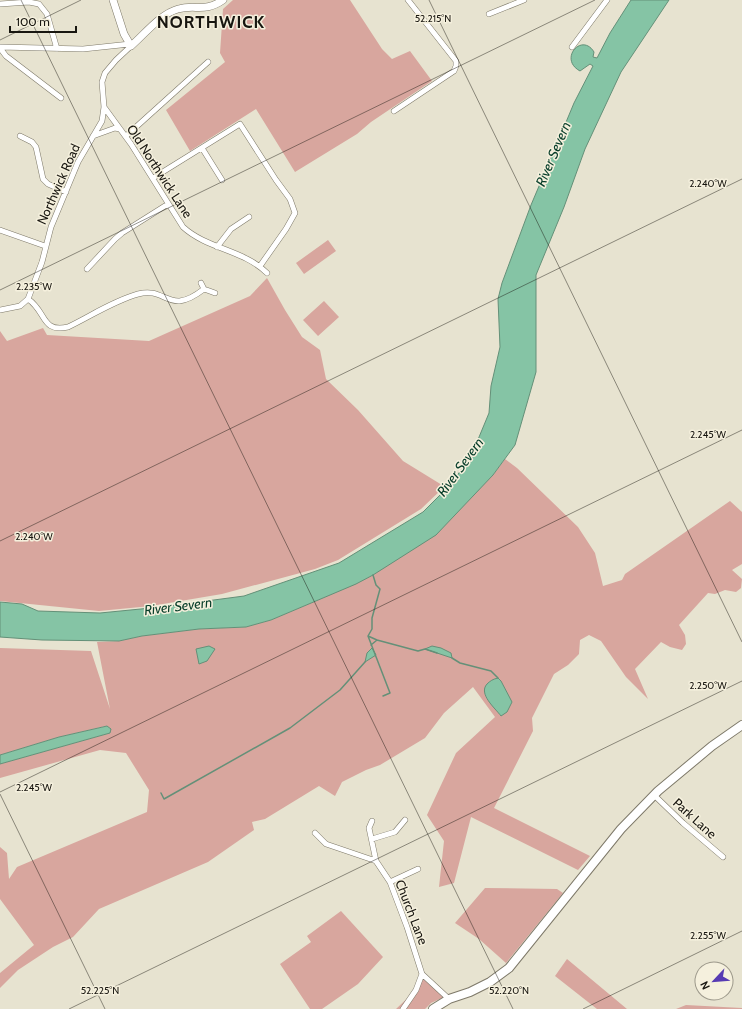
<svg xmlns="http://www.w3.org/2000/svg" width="742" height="1009" font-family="Cabin,sans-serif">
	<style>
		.green { fill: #d8a69e }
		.water { fill: #85c4a5; stroke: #649078 }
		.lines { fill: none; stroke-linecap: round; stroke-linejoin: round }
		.stream { stroke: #649078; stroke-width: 1.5 }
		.street-casing { stroke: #7e7969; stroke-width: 6 }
		.secondary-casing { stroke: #7e7969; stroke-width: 8 }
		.primary-casing { stroke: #7e7969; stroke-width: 10 }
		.street { stroke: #fff; stroke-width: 5 }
		.secondary { stroke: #fff; stroke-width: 7 }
		.primary { stroke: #fff; stroke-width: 8 }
		.ticks { fill: none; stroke: #181610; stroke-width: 1; stroke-opacity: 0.45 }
		.labels { text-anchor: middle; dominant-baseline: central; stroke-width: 3; stroke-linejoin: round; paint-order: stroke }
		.street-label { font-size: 13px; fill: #181610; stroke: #f5f0dd }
		.water-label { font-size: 14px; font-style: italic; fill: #083e2a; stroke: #f5f0dd }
		.district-label { font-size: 17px; font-weight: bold; letter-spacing: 1px; fill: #181610; stroke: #f5f0dd }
		.ticks-label { font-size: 10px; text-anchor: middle; fill: #181610; stroke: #f5f0dd; stroke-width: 3; stroke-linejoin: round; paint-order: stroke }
	</style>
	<rect width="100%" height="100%" fill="#e7e3d0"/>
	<path class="green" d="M233,0h117l32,49 10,10 18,-8 22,30 -61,41 -14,12 -62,38 -39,-63 -66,42 -24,-41 59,-48 -5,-9 3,-44z
		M328,240l8,11 -32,23 -8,-11z
		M267,278l18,32 17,27 18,13 6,29 32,31 45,51 39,24 1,3 -22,21 -83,51 -23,9 -93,25 -71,12 -52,5 -99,-10v-270l7,10 36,-13 4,7 102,6 101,-45z
		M324,301l15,16 -21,19 -15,-16z
		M505,459l12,9 61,59 17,26 8,33 19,-6 3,-6 105,-73 12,11v52l-10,6 10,9 -1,9 -5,4 -11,-2 -10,4 -7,-1 -29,32 6,10 1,9 -4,6 -12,-3 -9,-5 -26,27 13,30 -22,-22 -25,-36 -12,-6 -9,5 -1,14 -11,11 -14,9 -22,44 1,13 -39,77 96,48 -12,14 -107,-53 -17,66 -15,4 5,-46 -17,-26 29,-62 39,-36 -22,-30 -29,26 -19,25 -45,27 -14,5 -24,12 -7,14 -16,-10 -54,33 -13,3 2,8 -46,32 -109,47 -26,28 -20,10 -35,23 -18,18v-15l34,-28 -34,-46v-52l7,6 2,26 8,-12 130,-55 2,-22 -23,-37 -26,-3 -100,28v-14l110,-31 -4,-7 -47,11 -59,18v-107l91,3 19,58 -13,-67 22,-1 23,-5 57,-7 47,-2 25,-7 40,-17 62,-28 120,-100z
		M485,888l72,1 6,4 -57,70 -27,-24 -24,-16z
		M341,911l42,46 -25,27 -36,25h-12l-30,-45 31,-22 -4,-6z
		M567,959l60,50h-30l-42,-33z
		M422,974l22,23 -13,6 -6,6h-29l20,-19z
		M686,1005l56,3v1h-66z"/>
	<path class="water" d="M631,0h38l-48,72 -36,77 -21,58 -28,68v97l-21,73 -22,30 -57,60 -63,40 -17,9 -85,36 -25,7 -47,2 -57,7 -23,5 -77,-1 -42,-3v-35l22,2 16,7 62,2 61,-6 83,-11 95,-33 84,-51 29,-29 20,-29 17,-41 2,-27 9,-39 -2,-48 4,-16 29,-78 28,-66 15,-36 19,-37 -3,-2 -10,7c-22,-12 2,-39 14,-19l-1,5 4,1 13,-25z
		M209,646l6,3 -8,12 -8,3 -3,-15z
		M432,646l9,2 10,5 1,5 -27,-9z
		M372,648l4,7 -11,7 2,-9z
		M498,678l3,3 11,21 -5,10 -6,4c-6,-8 -23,-22 -14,-32 3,-3 6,-5 11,-6z
		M107,726l4,3 -1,4 -110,31v-9l59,-18z"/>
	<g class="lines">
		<path class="stream" d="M373,575l3,10 4,4 -8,29v11l-4,7 22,57 -7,3
			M368,636l9,4
			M371,645l6,-5 41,11 7,-2 12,4
			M452,658l8,5 31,8 7,7
			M161,793l3,6 126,-71 50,-38 25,-28"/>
		<g class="street-casing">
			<path id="street" d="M0,4l29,-2 10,2 8,10 10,35
				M489,14l35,-14
				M0,47l83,2 47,-5
				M572,47l35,-47
				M0,48l6,8 55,42
				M104,107l27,37 52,83c24,22 61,23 84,46
				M394,111l60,-40 2,-5v-5l-48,-61
				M20,136l12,6 4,5 7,32 5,5 18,8
				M93,136l22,-8 5,1
				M126,136l82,-74
				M202,148l20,32
				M153,178l87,-54 36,56 14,19 5,14 -9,16 -26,37
				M0,230l45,16
				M217,247l14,-18 18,-12
				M87,269l28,-30 7,-6 46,-29
				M201,283l3,6 11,4
				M28,299c19,13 13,34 40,28 23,-11 45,-26 70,-33 29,-8 30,23 66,-5
				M0,310l20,-4 8,-7 14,-37 9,-35 27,-65 24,-41 2,-14 -2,-25 3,-9 11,-13 15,-14
				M654,795l29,28 40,34
				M372,821l-3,7 7,33
				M315,833l11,11 50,17 14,21 17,45 15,47 27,25
				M372,839l23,-7 10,-12
				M390,882l28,-13
				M403,1009l13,-19 6,-16"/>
		</g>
		<g class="secondary-casing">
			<path id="secondary" d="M113,0l11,34 7,12c14,-12 29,-32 47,-37 18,-5 26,4 45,-9"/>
		</g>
		<g class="primary-casing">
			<path id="primary" d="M433,1009l16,-10 21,-7 20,-10 19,-14 112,-139 37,-38 54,-45 30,-21"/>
		</g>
		<use href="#street" class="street"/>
		<use href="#secondary" class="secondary"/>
		<use href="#primary" class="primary"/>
	</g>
	<path class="ticks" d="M21,0l492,1009M429,0l313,642M0,40l81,-40M0,290l595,-290M0,541l742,-362M0,792l742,-362M0,794l105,215M69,1009l673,-328M583,1009l159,-78"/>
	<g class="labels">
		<g class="street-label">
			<text transform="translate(160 171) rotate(57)">Old Northwick Lane</text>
			<text transform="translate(58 184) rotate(-66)">Northwick Road</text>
			<text transform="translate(695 818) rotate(42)">Park Lane</text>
			<text transform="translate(412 912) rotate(69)">Church Lane</text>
		</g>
		<g class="water-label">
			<text transform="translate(553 154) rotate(-67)">River Severn</text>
			<text transform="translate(460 467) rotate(-54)">River Severn</text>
			<text transform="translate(178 606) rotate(-7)">River Severn</text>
		</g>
		<g class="district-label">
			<text x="211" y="22">NORTHWICK</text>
		</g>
	</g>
	<g class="ticks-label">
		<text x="433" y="22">52.215°N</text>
		<text x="708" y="187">2.240°W</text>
		<text x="34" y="290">2.235°W</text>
		<text x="708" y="438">2.245°W</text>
		<text x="34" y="540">2.240°W</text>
		<text x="708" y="689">2.250°W</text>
		<text x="34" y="791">2.245°W</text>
		<text x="708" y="939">2.255°W</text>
		<text x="100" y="994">52.225°N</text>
		<text x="509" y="994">52.220°N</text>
	</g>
	<g transform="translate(714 981) rotate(244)"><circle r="19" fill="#f5f0dd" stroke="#9d998b"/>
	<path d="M0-3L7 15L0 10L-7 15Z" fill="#573bb3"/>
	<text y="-6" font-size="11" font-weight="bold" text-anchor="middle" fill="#181610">N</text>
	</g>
	<path d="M10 26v6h66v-6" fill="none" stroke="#181610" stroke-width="2"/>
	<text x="16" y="26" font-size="12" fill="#181610" stroke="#f5f0dd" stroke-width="3" paint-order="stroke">100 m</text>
</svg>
